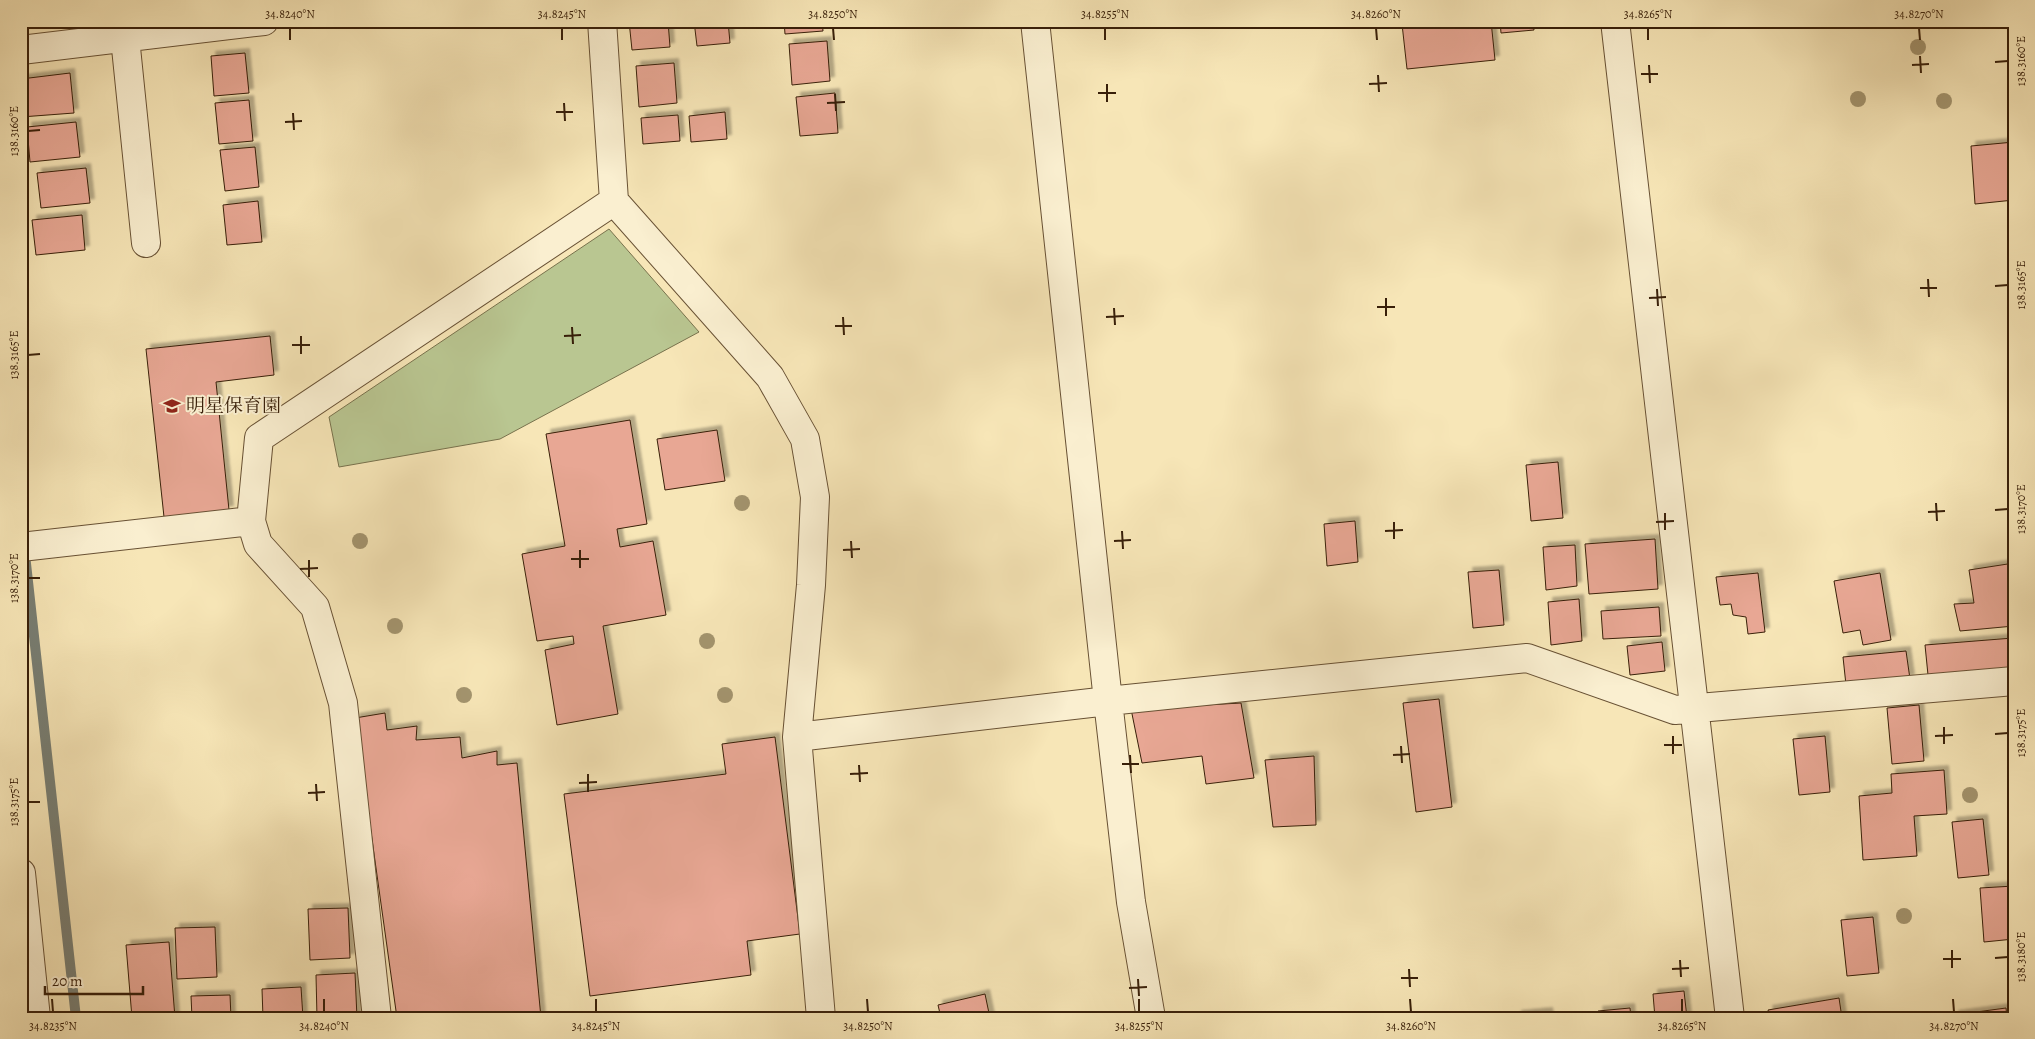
<svg xmlns="http://www.w3.org/2000/svg" width="2035" height="1039" font-family="Alegreya,'Noto Serif JP',serif">
	<style>
		.green { fill: #b9c691; stroke: #78724d }
		.lines { fill: none; stroke-linecap: round; stroke-linejoin: round }
		.stream { stroke: #787e73; stroke-width: 10 }
		.building { fill: #e8a794; stroke: #381f09; filter: url(#shadow) }
		.minor-casing { stroke: #685134; stroke-width: 30 }
		.minor { stroke: #faefd0; stroke-width: 28 }
		.tree { fill: #a3946e }
		.ticks { fill: none; stroke: #381f09; stroke-width: 2 }
		.labels { text-anchor: middle; dominant-baseline: central; stroke-width: 4; stroke-linejoin: round; paint-order: stroke }
		.poi-label { font-size: 19px; fill: #381f09; stroke: #faefd0; text-anchor: start }
		.neatline { fill: none; stroke: #381f09; stroke-width: 2 }
		.ticks-label { font-size: 12px; text-anchor: middle; fill: #381f09 }
	</style>
	<defs>
		<filter id="shadow"><feDropShadow dx="4.5" dy="-4.5" stdDeviation="1" flood-color="#0004"/></filter>
	</defs>
	<rect width="100%" height="100%" fill="#f7e6b7"/>
	<filter id="stains"><feTurbulence type="fractalNoise" baseFrequency=".004" numOctaves="4"/><feColorMatrix values="0 0 0 0 .2 0 0 0 0 .09 0 0 0 0 .02 0 0 0 .5 -.17"/></filter>
	<radialGradient id="worn" r=".72"><stop offset=".6" stop-color="#630" stop-opacity="0"/><stop offset="1" stop-color="#630" stop-opacity=".3"/></radialGradient>
	<path class="green" d="M609,229l90,103 -199,107 -161,28 -10,-50z"/>
	<g class="lines">
		<path class="stream" d="M21,518l55,500"/>
	</g>
	<path class="building" d="M629,21h39l2,26 -38,3z
		M694,21h34l2,22 -33,3z
		M784,21h38l1,10 -38,3z
		M1430,21h61l4,39 -88,9 -5,-45z
		M1500,21h33l1,9 -33,3z
		M827,41l3,40 -38,4 -3,-41z
		M245,53l4,40 -35,3 -3,-40z
		M674,63l3,40 -38,4 -3,-41z
		M70,73l4,40 -53,4v-38z
		M835,93l3,40 -38,3 -4,-39z
		M249,100l4,41 -34,3 -4,-41z
		M725,112l2,27 -36,3 -2,-26z
		M678,115l2,26 -37,3 -2,-26z
		M76,122l4,35 -50,5 -3,-35z
		M2014,142v58l-39,4 -4,-58z
		M255,147l4,40 -34,4 -5,-41z
		M86,168l4,35 -49,5 -4,-35z
		M258,201l4,41 -35,3 -4,-40z
		M82,215l3,35 -49,5 -4,-35z
		M270,336l4,39 -58,7 13,128 -65,7 -18,-168z
		M630,420l17,104 -30,5 3,18 33,-6 13,74 -63,11 15,88 -61,11 -12,-75 29,-6 -1,-8 -36,5 -15,-87 43,-8 -19,-112z
		M717,430l8,51 -60,9 -8,-51z
		M1558,462l5,56 -32,3 -5,-56z
		M1355,521l3,41 -31,4 -3,-42z
		M1655,539l3,50 -69,5 -4,-50z
		M1575,545l2,41 -31,4 -3,-43z
		M2014,563v63l-54,5 -6,-27 20,-1 -5,-33z
		M1499,570l5,55 -31,3 -5,-56z
		M1758,573l7,59 -17,2 -2,-17 -13,-2 -2,-11 -11,1 -4,-28z
		M1880,573l11,67 -28,5 -3,-15 -17,3 -9,-52z
		M1579,599l3,42 -31,4 -3,-43z
		M1659,607l2,29 -58,3 -2,-28z
		M2013,638l1,30 -86,7 -3,-30z
		M1662,642l3,29 -35,4 -3,-29z
		M1906,651l4,28 -64,6 -3,-28z
		M1439,699l13,108 -36,5 -13,-109z
		M1241,703l13,75 -48,6 -4,-28 -60,7 -11,-54z
		M1919,705l5,56 -32,3 -5,-56z
		M385,713l2,17 30,-4 -1,14 44,-3 2,21 35,-7v14l20,-2 24,255h-144l-42,-300z
		M1825,736l5,56 -31,3 -6,-56z
		M775,737l25,197 -53,7 4,34 -161,21 -26,-202 162,-20 -4,-30z
		M1314,756l2,69 -43,2 -8,-67z
		M1944,770l3,44 -33,2 3,40 -54,4 -4,-64 33,-3 -1,-19z
		M1983,819l6,56 -31,3 -6,-56z
		M2014,886v53l-30,3 -4,-54z
		M348,908l2,50 -40,2 -2,-51z
		M1873,917l6,56 -32,3 -6,-56z
		M215,927l2,50 -40,2 -2,-51z
		M169,942l6,76h-43l-6,-73z
		M355,973l2,45h-40l-1,-43z
		M301,987l2,31h-40l-1,-29z
		M1684,991l3,27h-32l-2,-24z
		M985,994l5,24h-49l-3,-13z
		M230,995l1,23h-39l-1,-22z
		M1839,998l3,20h-72l-2,-8z
		M1630,1008l1,10h-32l-1,-7z
		M2006,1008l1,10h-52l-1,-3z
		M1548,1012l1,6h-32v-3z"/>
	<g class="lines">
		<g class="minor-casing">
			<path id="minor" d="M602,21l12,180 156,176 35,62 10,58 -4,88 -14,152 24,281
				M1035,21l73,680 23,201 20,116
				M1615,21l115,997
				M125,38l21,205
				M21,50l243,-29
				M21,547l230,-26
				M797,737l311,-36 419,-43 148,52 339,-29
				M21,873l15,145
				M377,1018l-34,-315 -28,-96 -57,-63 -7,-23 8,-83 355,-237"/>
		</g>
		<use href="#minor" class="minor"/>
	</g>
	<g class="tree">
		<circle cx="1918" cy="47" r="8"/>
		<circle cx="1858" cy="99" r="8"/>
		<circle cx="1944" cy="101" r="8"/>
		<circle cx="742" cy="503" r="8"/>
		<circle cx="360" cy="541" r="8"/>
		<circle cx="395" cy="626" r="8"/>
		<circle cx="707" cy="641" r="8"/>
		<circle cx="464" cy="695" r="8"/>
		<circle cx="725" cy="695" r="8"/>
		<circle cx="1970" cy="795" r="8"/>
		<circle cx="1904" cy="916" r="8"/>
	</g>
	<path class="ticks" d="M290,28v12M562,28v12M833,28l1,12M1105,28v12M1376,28l1,12M1648,28v12M1919,28l1,12M1920,56l1,17M1995,62l13,-1M1649,65l1,18M1912,65l17,-1M1641,74h17M1378,75l1,17M1107,84v18M1369,84l18,-1M1098,93h18M835,94l1,17M564,103l1,18M827,103l18,-1M556,112h17M293,113l1,17M285,122l17,-1M28,131l12,-1M1928,279l1,18M1995,286l13,-1M1920,288h17M1657,289l1,17M1386,298v18M1649,298l17,-1M1377,307h18M1114,308l1,17M843,317l1,18M1106,317l18,-1M835,326h17M572,327l1,17M301,336v18M564,336l17,-1M292,345h18M28,355l12,-1M1936,503l1,18M1995,510l13,-1M1928,512l17,-1M1665,513v17M1394,522v17M1656,522l18,-1M1122,531l1,18M1385,531l18,-1M851,541l1,17M1114,541l17,-1M580,550v18M843,550l17,-1M571,559h18M309,560v17M300,569l18,-1M28,578h12M1944,727v17M1995,734l13,-1M1673,736v18M1935,736l18,-1M1664,745h18M1401,746l1,17M1130,755l1,18M1393,755l17,-1M1122,764h17M859,765l1,17M588,774v18M850,774l18,-1M579,783l18,-1M316,784l1,17M308,793l17,-1M28,802h12M1952,950v18M1995,958l13,-1M1943,959h18M1680,960l1,17M1409,969l1,18M1672,969l17,-1M1401,978h17M1138,979l1,17M1129,988l18,-1M52,999l1,13M324,999v13M596,999v13M867,999l1,13M1139,999v13M1410,999l1,13M1682,999v13M1953,999l1,13"/>
	<defs>
		<g id="school-bare" transform="scale(1.35)"><path d="M0-5L7-2L0 1L-7-2ZM-4 1L0 2.5L4 1V4Q0 6-4 4Z" fill="#8f2418" stroke="#faefd0" stroke-width="2.5" paint-order="stroke"/></g>
	</defs>
	<g fill-rule="evenodd">
		<use href="#school-bare" x="172" y="406"/>
	</g>
	<g class="labels">
		<g class="poi-label">
			<text x="186" y="406">明星保育園</text>
		</g>
	</g>
	<rect width="2035" height="1039" fill="none" stroke="#f7e6b7" stroke-width="55"/>
	<path d="M45 986v8h98v-8" fill="none" stroke="#381f09" stroke-width="2.5"/>
	<text x="52" y="986" font-size="15" fill="#381f09" stroke="#faefd0" stroke-width="4" paint-order="stroke">20 m</text>
	<rect x="28" y="28" width="1980" height="984" class="neatline"/>
	<g class="ticks-label">
		<text x="290" y="18">34.8240°N</text>
		<text x="562" y="18">34.8245°N</text>
		<text x="833" y="18">34.8250°N</text>
		<text x="1105" y="18">34.8255°N</text>
		<text x="1376" y="18">34.8260°N</text>
		<text x="1648" y="18">34.8265°N</text>
		<text x="1919" y="18">34.8270°N</text>
		<text transform="translate(2021 61) rotate(-90)" y="4">138.3160°E</text>
		<text transform="translate(14 131) rotate(-90)" y="4">138.3160°E</text>
		<text transform="translate(2021 285) rotate(-90)" y="4">138.3165°E</text>
		<text transform="translate(14 355) rotate(-90)" y="4">138.3165°E</text>
		<text transform="translate(2021 509) rotate(-90)" y="4">138.3170°E</text>
		<text transform="translate(14 578) rotate(-90)" y="4">138.3170°E</text>
		<text transform="translate(2021 733) rotate(-90)" y="4">138.3175°E</text>
		<text transform="translate(14 802) rotate(-90)" y="4">138.3175°E</text>
		<text transform="translate(2021 957) rotate(-90)" y="4">138.3180°E</text>
		<text x="53" y="1030">34.8235°N</text>
		<text x="324" y="1030">34.8240°N</text>
		<text x="596" y="1030">34.8245°N</text>
		<text x="868" y="1030">34.8250°N</text>
		<text x="1139" y="1030">34.8255°N</text>
		<text x="1411" y="1030">34.8260°N</text>
		<text x="1682" y="1030">34.8265°N</text>
		<text x="1954" y="1030">34.8270°N</text>
	</g>
	<rect width="100%" height="100%" filter="url(#stains)"/>
	<rect width="100%" height="100%" fill="url(#worn)"/>
</svg>
